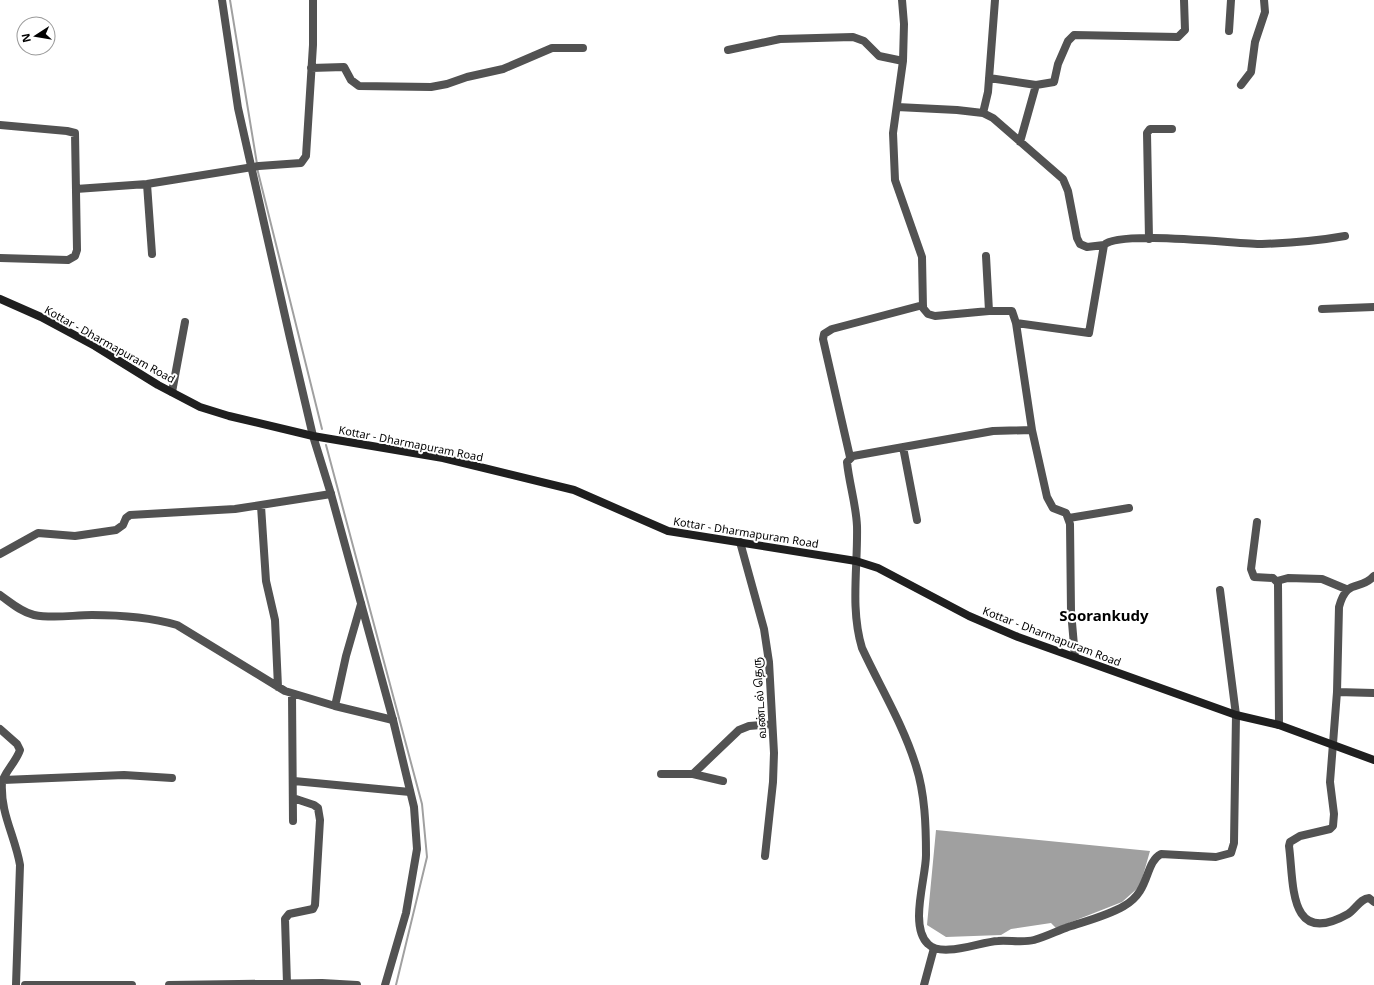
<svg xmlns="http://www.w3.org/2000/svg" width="1374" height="985" font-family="'Noto Sans','Noto Sans Tamil',sans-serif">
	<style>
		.water { fill: #a0a0a0 }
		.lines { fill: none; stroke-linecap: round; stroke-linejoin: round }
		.stream { stroke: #a0a0a0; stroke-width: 2 }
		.minor { stroke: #525252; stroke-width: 8 }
		.tertiary { stroke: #525252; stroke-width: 8 }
		.secondary { stroke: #1f1f1f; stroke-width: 8 }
		.labels { text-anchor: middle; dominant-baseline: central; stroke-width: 4; stroke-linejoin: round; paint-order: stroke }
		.street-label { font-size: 11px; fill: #000; stroke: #fff }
		.district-label { font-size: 15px; font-weight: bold; fill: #000; stroke: #fff }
	</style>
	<rect width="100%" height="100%" fill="#fff"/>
	<path class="water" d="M936,830l214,21 -10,35 -18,16 -66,26 -5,-5 -40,6 -10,6 -55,2 -19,-12z"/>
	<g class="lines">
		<path class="stream" d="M230,0l27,164
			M257,168l65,261
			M326,445l96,359 5,53 -31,128"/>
		<path class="minor" d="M902,0l2,24 -1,37 -10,72 2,47 27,77 1,51 5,6 7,2 54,-5h23l4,12 16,107 15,67 6,11 13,5 4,11 1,87 4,46
			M1229,31l2,-31
			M728,50l52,-11 73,-2 11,4 15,15 24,5
			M311,68l33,-1 7,13 8,6 72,1 16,-3 20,-7 36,-8 49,-21h31
			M989,78l47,7 18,-3 4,-18 10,-23 6,-6 104,2 7,-7 -1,-30
			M1241,85l10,-13 4,-30 10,-30 -1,-12
			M897,107l60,3 26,3 10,5 70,61 5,12 9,47 3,6 7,3 17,-2
			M983,113l5,-21 7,-92
			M0,125l67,6 8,2 2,117 -2,6 -7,4 -68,-2
			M1020,142l16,-57
			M147,184l5,70
			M76,189l71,-5 112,-18 42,-3 5,-7 7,-111v-45
			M1149,239l-2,-106 3,-4h22
			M986,256l3,55
			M1322,309l52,-2
			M1016,323l73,10 15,-88c15,-15 132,-1 158,-1 28,-1 55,-3 83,-8
			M172,392l13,-70
			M1032,430l-39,1 -140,25 -6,6c2,21 9,42 10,64 1,40 -7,83 5,122 18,39 41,76 54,118 9,28 10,60 10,89 0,23 -17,71 2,89 14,14 51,-2 70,-3 11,-1 25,2 36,-1 11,-3 23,-9 34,-13 18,-6 39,-11 56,-21 27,-15 20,-43 37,-52l55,3 15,-4 3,-10 2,-128 -16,-125
			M903,447l14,73
			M850,457l-27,-118 1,-5 8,-5 91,-24
			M261,506l5,75 9,39 3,67
			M1069,518l60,-10
			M1257,522l-6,47 3,8 19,1 5,5 1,142
			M740,542l24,87 5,33 5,91 -1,29 -8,74
			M0,554l38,-21 37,3 41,-6 7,-5 3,-7 4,-3 105,-6 96,-15
			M1374,576c-14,16 -27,1 -35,31l-2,85 -7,90 4,32 -1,12 -3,3 -30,7 -10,6 -1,4c5,37 -1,102 59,68 7,-4 13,-16 21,-16l5,4
			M1277,581l11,-3 34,1 24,10
			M0,595c10,7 21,17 34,20 19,4 39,0 58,0 28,0 57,2 85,10l108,66 50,15 58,14
			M1337,692l37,1
			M292,694l1,127
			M335,706l11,-50 15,-52
			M0,729l17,15 3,6c-4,12 -14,20 -18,32 -2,31 13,54 18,83l-4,120
			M661,774h32l30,7
			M693,774l46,-44 10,-4 23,-2
			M3,780l121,-5 48,3
			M294,781l116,11
			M287,984l-2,-65 4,-5 24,-5 2,-4 5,-85 -2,-12 -4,-3 -21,-7
			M25,985h107
			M169,985l153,-2 35,2
			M924,985l10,-37"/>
		<path class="tertiary" d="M222,0l16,108 52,230 23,98 18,58 62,226 21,87 3,42 -11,64 -21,72"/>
		<path class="secondary" d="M0,299l41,18 54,29 63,39 42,22 29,9 84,20 130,22 131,32 94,41 188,30 22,7 91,48 49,21 218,78 43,10 95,35"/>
	</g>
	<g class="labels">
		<g class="street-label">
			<text transform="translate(110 344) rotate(29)">Kottar - Dharmapuram Road</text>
			<text transform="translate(411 443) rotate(11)">Kottar - Dharmapuram Road</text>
			<text transform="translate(746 532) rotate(9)">Kottar - Dharmapuram Road</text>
			<text transform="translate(1052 636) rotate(21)">Kottar - Dharmapuram Road</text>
			<text transform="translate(759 698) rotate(-94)">வண்டல் தெரு</text>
		</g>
		<g class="district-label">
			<text x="1104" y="615">Soorankudy</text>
		</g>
	</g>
	<g transform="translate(36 36) rotate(258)"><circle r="19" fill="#ffffff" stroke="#999999"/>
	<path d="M0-3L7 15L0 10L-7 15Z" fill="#000000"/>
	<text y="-6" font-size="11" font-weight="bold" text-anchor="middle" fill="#000000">N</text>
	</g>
</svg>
